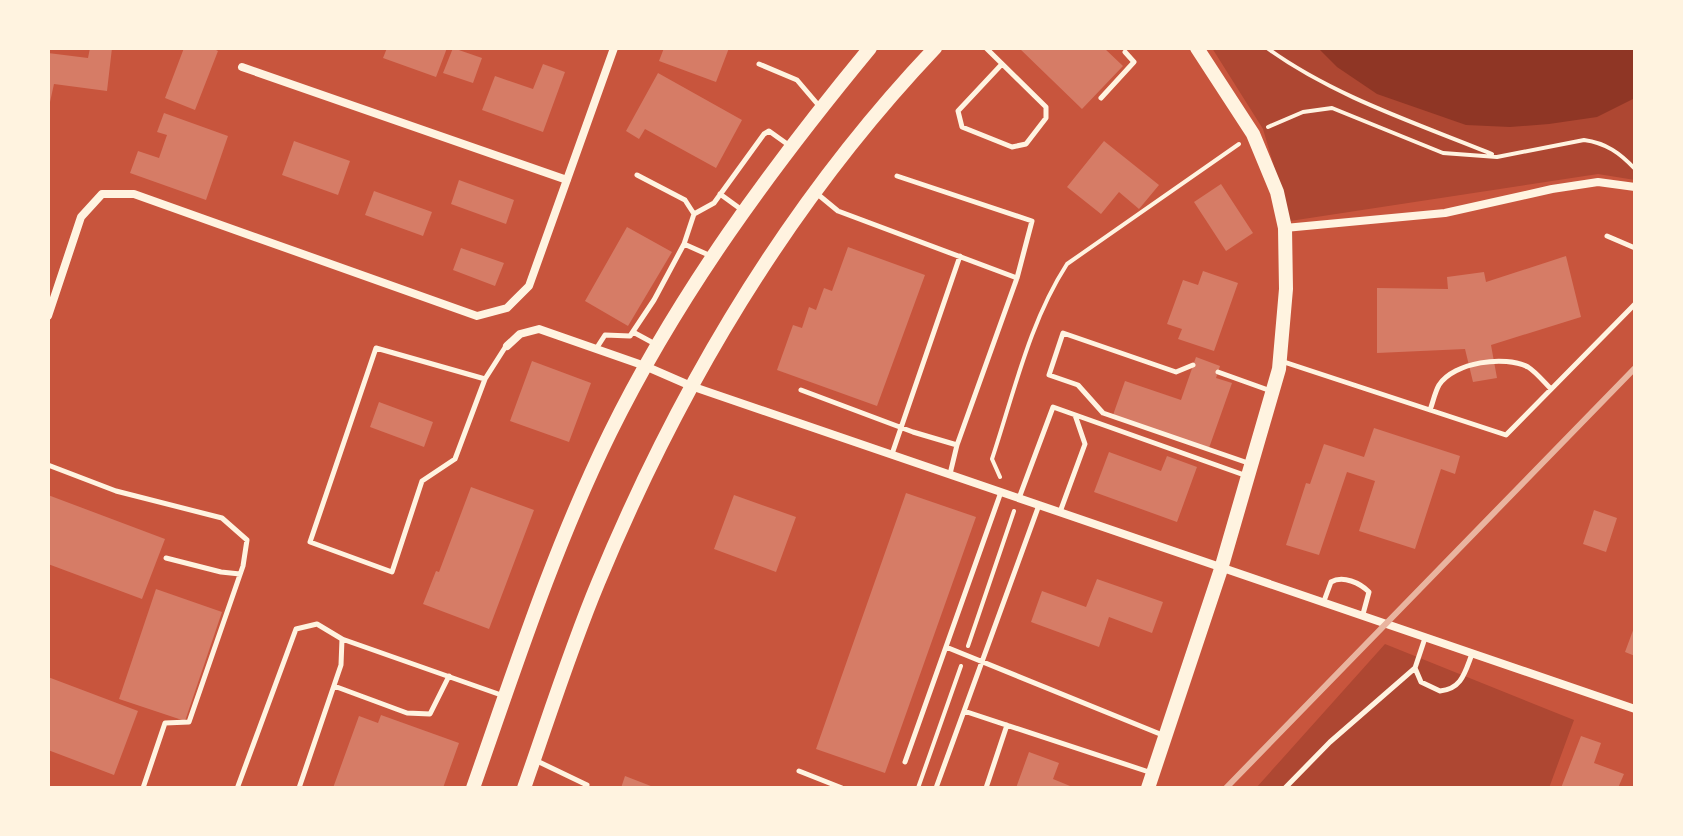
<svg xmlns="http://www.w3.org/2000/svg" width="1683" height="836" font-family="Arial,sans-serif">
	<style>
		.green { fill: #ae4732 }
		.water { fill: #8f3625 }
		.building { fill: #d67c66 }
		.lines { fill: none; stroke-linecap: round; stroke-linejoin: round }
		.path { stroke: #fff3e0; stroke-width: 4 }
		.service { stroke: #fff3e0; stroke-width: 5 }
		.minor { stroke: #fff3e0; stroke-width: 8 }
		.secondary { stroke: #fff3e0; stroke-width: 14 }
		.primary { stroke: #fff3e0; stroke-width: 14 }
		.rail { stroke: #e9b49f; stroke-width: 6 }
	</style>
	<rect width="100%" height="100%" fill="#c8553d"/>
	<path class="green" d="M1212,48h423v132l-37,-6 -308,47 -27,-92z
		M1385,644l189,76 -25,68h-293z"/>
	<path class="water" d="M1318,48h317v50l-38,19 -48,7 -39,3 -44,-2 -89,-31 -40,-27z"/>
	<path class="building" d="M90,48h22l-5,43 -53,-7 -6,27v-58l40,5z
		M184,48h28l6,3 -23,59 -30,-12z
		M387,48h60l-11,29 -53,-19z
		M453,48l29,10 -9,25 -30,-10z
		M664,48h65l-13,34 -57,-21z
		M1019,48h85l19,18 -41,43z
		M543,64l22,8 -22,60 -61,-22 13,-34 38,13z
		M658,73l84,47 -26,48 -71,-39 -6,10 -13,-8z
		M164,113l64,23 -22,64 -76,-27 8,-22 21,7 8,-23 -10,-3z
		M294,141l56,20 -12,34 -56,-20z
		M1104,141l55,44 -20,24 -20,-17 -18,22 -34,-27z
		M459,180l55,20 -8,24 -55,-20z
		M1221,184l32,49 -27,18 -32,-49z
		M374,191l58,21 -9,24 -58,-21z
		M627,227l45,25 -44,74 -43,-25z
		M848,247l77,28 -48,131 -100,-36 16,-45 9,3 7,-21 7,3 8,-22 8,3z
		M461,248l43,15 -9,23 -42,-16z
		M1566,256l15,61 -90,28 6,33 -24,4 -8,-33 -88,4v-65l71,1 -1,-12 37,-5 2,10z
		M1203,271l35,12 -24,68 -36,-12 4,-10 -15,-5 16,-44 15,5z
		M1196,357l24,9 -4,12 16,5 -23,65 -96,-33 12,-34 56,19z
		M532,361l59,22 -22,59 -59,-21z
		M379,402l54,20 -9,25 -54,-20z
		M1374,428l86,28 -5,18 -14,-5 -26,80 -56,-18 16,-50 -28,-9 -28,83 -33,-10 20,-62 4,1 14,-40 40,13z
		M1109,452l52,19 6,-15 30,11 -20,55 -83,-30z
		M471,487l63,23 -45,119 -66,-25 13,-33 3,1z
		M906,493l70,24 -91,256 -69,-24z
		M48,495l117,44 -23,60 -94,-35z
		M734,495l62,22 -20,55 -62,-23z
		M1594,510l23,8 -11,34 -23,-8z
		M1097,579l66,23 -11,31 -43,-16 -10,30 -68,-25 11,-31 44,16z
		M156,589l66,23 -37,109 -66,-22z
		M1635,625v31l-10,-4z
		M48,677l90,34 -24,64 -66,-25z
		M381,715l78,28 -16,45h-110l26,-72 19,7z
		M1581,736l20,7 -7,20 30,11 -6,14h-57z
		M1029,752l30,11 -6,16 22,9h-59z
		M625,776l31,12h-35z"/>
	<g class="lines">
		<path class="path" d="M1267,48c66,48 149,75 225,106
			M1268,127l35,-15 29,-4 111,45 54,4 87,-17c22,3 36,13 51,29
			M1000,477l-8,-18c22,-66 37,-136 75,-195l172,-120
			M968,646l46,-135
			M918,788l43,-122"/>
		<path class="service" d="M986,48l60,59v11l-20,26 -14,3 -50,-20 -4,-16 44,-47
			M759,64l38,16 23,27
			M1101,98l33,-36 -9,-10
			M637,175l48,25 9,14 -10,30
			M897,176l135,45 -15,57
			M720,194l22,16
			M694,214l20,-11 50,-69 5,-3 21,15
			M1607,236l28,12
			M633,332l24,13
			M596,349l9,-14 25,1 24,-36 30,-56 27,12
			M1281,361l225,74 129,-131
			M1193,365l-17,7 -113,-39 -14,42 29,10 25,28 148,51
			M1218,372l53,19
			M485,379l-109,-31 -66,194 82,30 30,-91 33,-22 30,-80 21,-33
			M801,390l112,42 44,13 60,-167 -179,-67 -23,-19
			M1430,410c3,-8 5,-18 9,-25 15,-23 66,-30 89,-18 8,5 16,15 23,22
			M892,454l68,-198
			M48,465l68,26 106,27 25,22 -4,26 -54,156 -24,1 -22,65
			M950,474l7,-29
			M1019,498l34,-91 194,69
			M1060,512l25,-68 -10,-29
			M166,558l55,14 19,2
			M1324,601l7,-19c12,-7 29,1 38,10l-6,22
			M1425,638l-10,30 6,14 19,9c22,-2 25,-19 32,-37
			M342,639l162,57
			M946,647l219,89
			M334,686l73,27 23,1 19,-38
			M964,711l188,62
			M537,761l50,24
			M905,762l96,-270
			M799,771l43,17
			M238,786l58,-157 21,-5 25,15 -1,26 -42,123
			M936,788l103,-283
			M986,788l21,-63
			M1285,788l45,-46 85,-74"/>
		<path class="minor" d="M242,67l325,113
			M1285,228l160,-15 107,-24 46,-7 37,5
			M48,316l33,-99 21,-23h32l343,122 30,-8 22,-22 85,-238
			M507,346l13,-12 19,-5 106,37 46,20 944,323"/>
		<path class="secondary" d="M1148,788l73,-219 58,-200 7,-80 -1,-61 -8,-36 -24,-58 -56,-86"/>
		<path class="primary" d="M473,788c42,-120 81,-241 137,-355 69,-140 161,-265 260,-385
			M524,788c24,-68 46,-138 74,-205 81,-196 191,-381 337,-535"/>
		<path class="rail" d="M1226,788l409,-420"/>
	</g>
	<rect width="1683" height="836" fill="none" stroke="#fff3e0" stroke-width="100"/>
</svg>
